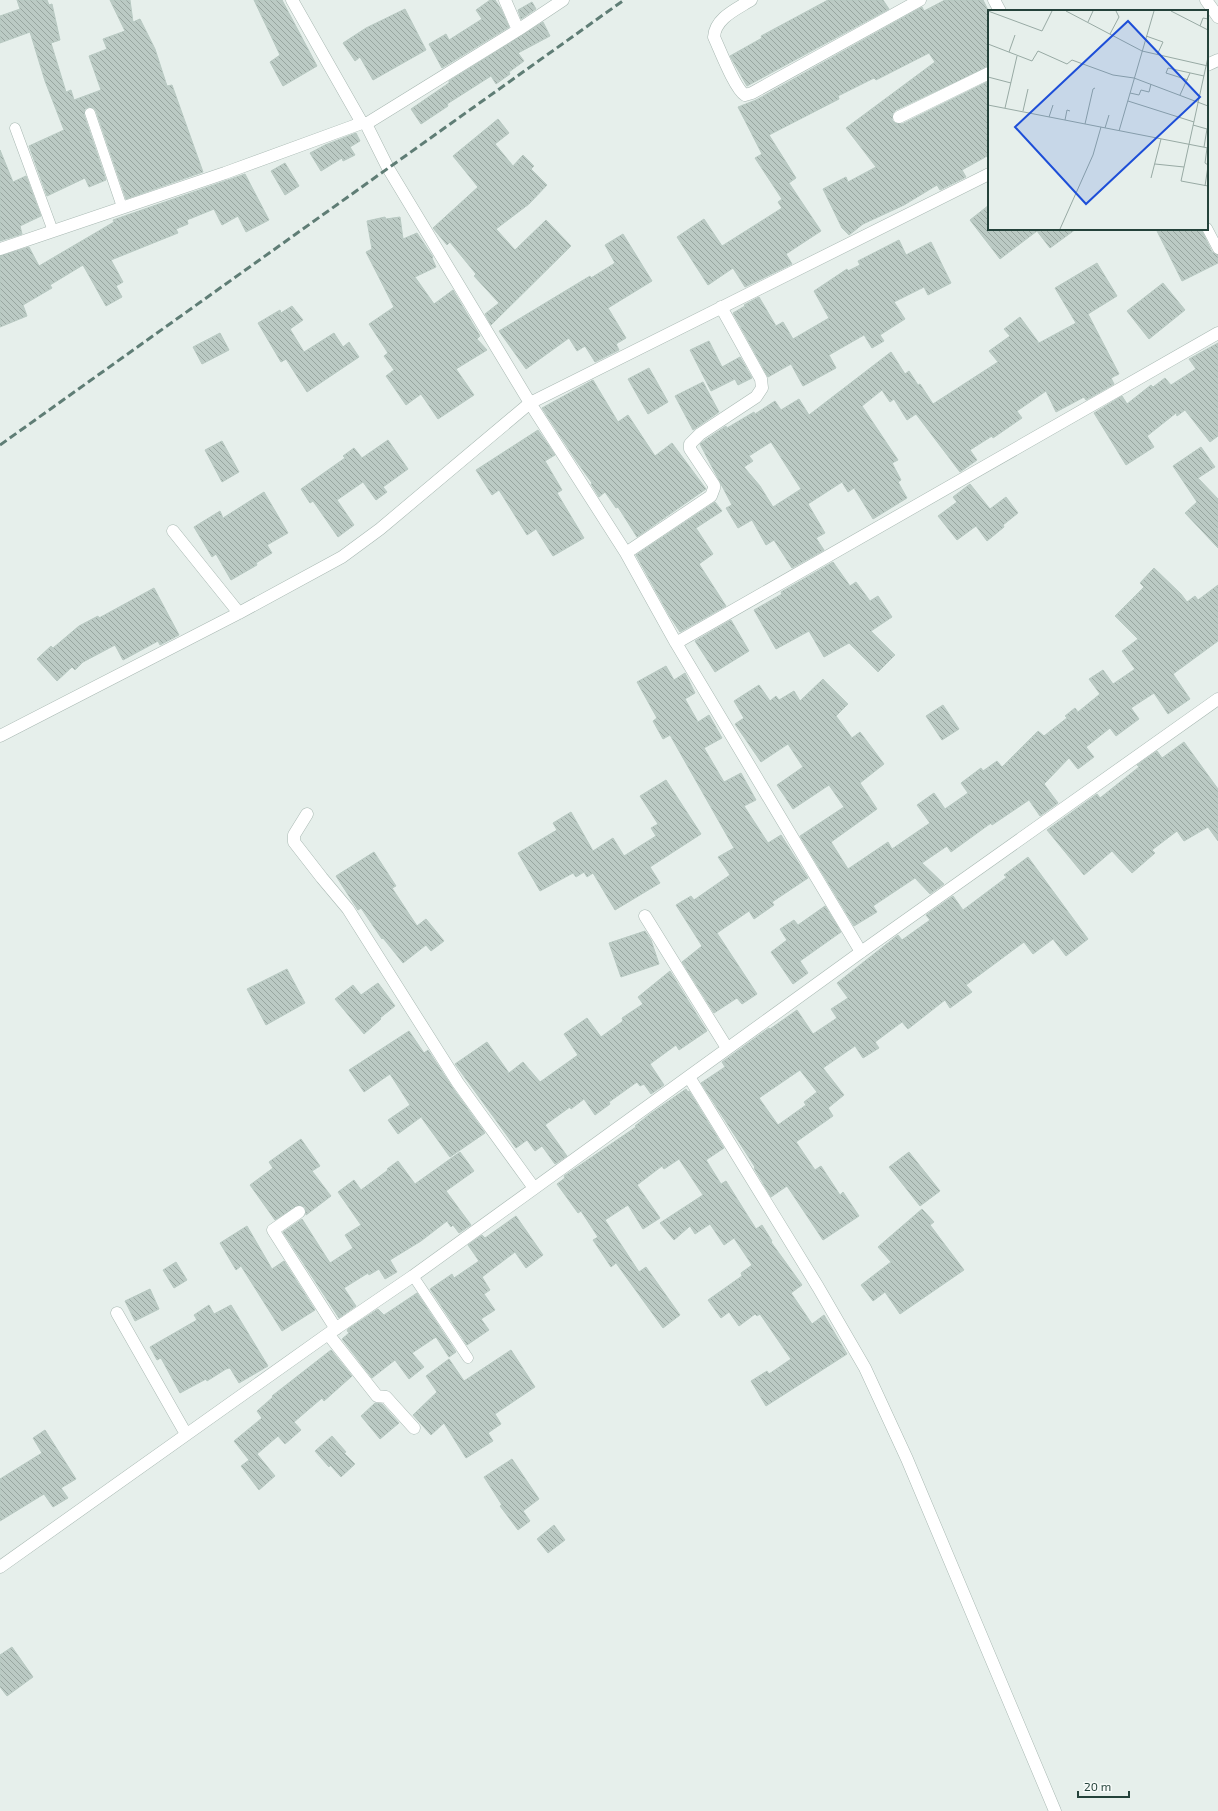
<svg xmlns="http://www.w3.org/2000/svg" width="1218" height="1811" font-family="'Exo 2',sans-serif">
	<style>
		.building { fill: url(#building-back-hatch); stroke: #b8c9c2; fill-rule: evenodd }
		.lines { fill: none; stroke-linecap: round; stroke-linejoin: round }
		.service-casing { stroke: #a8b8b2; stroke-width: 11 }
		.minor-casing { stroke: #a8b8b2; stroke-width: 13 }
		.service { stroke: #fff; stroke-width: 10 }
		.minor { stroke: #fff; stroke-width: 12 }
		.rail { stroke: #5f7d75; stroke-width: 3; stroke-dasharray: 8 4; stroke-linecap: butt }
		.inset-road { fill: none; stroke: #98aaa4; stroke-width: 1 }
		.view { fill: #1d4ed8; fill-opacity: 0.15; stroke: #1d4ed8; stroke-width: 2 }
		.inset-edge { fill: none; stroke: #24423a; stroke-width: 2 }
	</style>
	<defs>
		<pattern id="building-back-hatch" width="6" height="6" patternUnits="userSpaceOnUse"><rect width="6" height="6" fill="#bbcac4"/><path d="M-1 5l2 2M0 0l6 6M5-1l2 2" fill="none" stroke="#98a6a0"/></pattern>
	</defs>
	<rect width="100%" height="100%" fill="#e6efeb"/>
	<path class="building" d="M17,0h30l2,5 3,-1 8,36 -9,3 15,49 5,-2 3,10 27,-10 -12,-34 18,-7 -4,-10 22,-8 -15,-31h20l3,22 7,-3 15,30 12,37 5,-1 31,87 -77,27 -30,-88 -2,-3 -6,-1 -3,2 -1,6 22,65 -17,7 -4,-9 -38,18 -18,-50 35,-16 -19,-49 -15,-49 -30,11v-27l20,-7z
		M254,0h28l35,66 -34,20 -13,-24 10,-7z
		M490,0h5l6,9 8,18 -67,41 -13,-24 17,-10 3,6 33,-21 -6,-9z
		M828,0h55l6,9 -142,77 -17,-30 32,-18 -1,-2z
		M945,0h38l6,12v54l-93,44 -3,3 -1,7 3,3 7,1 87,-43v74l-27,15 4,7 -26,13 -3,-5 -33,20 -41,19 -14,11 -7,-7 -19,-39 23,-12 2,5 28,-15 -30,-39 89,-66 -6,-9 -53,27 -2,-2 -36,18 1,3 -70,36 27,43 -7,5 32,48 -35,23 6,10 -47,23 -12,-19 -25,17 -31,-48 27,-18 18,27 60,-38 -4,-6 4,-3 -27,-41 7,-4 -24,-47 18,-7 166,-93 2,4z
		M532,2l4,7 -15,10 -3,-9z
		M405,9l21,41 -53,30 -13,-23 -5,4 -12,-18 23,-15z
		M543,22l7,14 -32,17 6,8 -15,11 1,2 -14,10 -5,-8 -44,28 1,2 -27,18 -10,-15 38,-26v-2z
		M498,119l11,14 -14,11 18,22 10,-11 11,11 -3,3 16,16 -18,19 -33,25 19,21 31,-30 25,26 -80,79 -6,-11 14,-11 -25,-27 2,-2 -26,-32 -3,3 -14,-17 45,-41 -25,-31z
		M356,133l4,8 -10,6 5,8 -12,6 -1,-3 -21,13 -11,-18 15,-8z
		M0,150l13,32 13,-6 15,40 -21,10 2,8 -22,7z
		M285,163l14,23 -14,9 -14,-24z
		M245,174l24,46 -23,12 -8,-16 -16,9 -8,-16 -27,11 1,4 -12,5 2,4 -67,27 12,22 -7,4 6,11 -16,9 -23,-41 -33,20 2,3 -29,17 4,11 -27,11v-71l29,-9 10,19 75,-44 -1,-2z
		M989,205v24h87l-26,19 -13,-17 -37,28 -30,-39z
		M385,217l1,2 14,-2 3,22 14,-6 16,24 -1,1 4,9 -21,10 19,27 19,-14 27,46 -3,3 10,11 -31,19 18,26 -36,24 -17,-25 -15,11 -20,-29 8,-6 -10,-14 4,-3 -19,-29 25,-17 -28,-55 6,-3 -5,-28z
		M1156,229h45l11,23 6,3v8l-36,18z
		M623,234l29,47 -44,27 18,30 -10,6 3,6 -24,12 -10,-16 -8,5 -8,-13 -43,31 -27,-38 91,-55 1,2 24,-15 -10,-18z
		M899,240l7,15 25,-13 20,41 -23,12 -4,-8 -30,15 11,17 -25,16 4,6 -12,7 -8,-13 -35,20 7,13 -33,18 -12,-22 -23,13 -35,-64 12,-7 -1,-1 15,-8 17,29 7,-4 10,17 36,-21 -15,-27 33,-22 1,2 12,-6 -2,-4z
		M1097,263l20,33 -29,18 31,60 -8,4 3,6 -28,16 -2,-3 -28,15 -10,-21 -29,20 5,7 -29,20 -1,-2 -22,14 7,10 -17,12 -44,-58 -9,6 -13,-21 -4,3 -8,-12 -20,16 36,54 -6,3 9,17 -3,2 9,16 -34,21 -19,-31 -6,4 -6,-10 -34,22 17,29 -9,5 8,12 -32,18 -18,-28 -8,5 -14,-25 -14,8 -12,-20 6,-3 -32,-61 5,-4 21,-14 1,2 27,-16 1,2 20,-13 6,9 18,-11 10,16 82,-63 14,22 4,-3 9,14 2,-1 13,20 65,-42 -9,-11 21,-15 -6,-7 16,-12 19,26 37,-20 -21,-35zM771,442l30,47 -28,18 -13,-21 -16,-19 9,-6 -4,-5z
		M1163,283l22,27 -36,29 -22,-28z
		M292,306l11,14 -13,9 14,23 30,-19 9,14 6,-5 10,15 -52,35 -21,-33 -5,3 -23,-39 22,-13 1,3z
		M220,333l9,17 -27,14 -9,-17z
		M709,341l13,26 18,-10 12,21 -14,7 -3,-6 -24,12 -21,-41z
		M1218,343v93l-8,6 -25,-32 -8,6 -1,-3 -29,23 7,11 -28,18 -32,-52 28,-17 5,8 24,-19 2,2 12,-9 6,7 25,-16 -7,-10z
		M649,368l19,34 -20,12 -20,-35z
		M593,380l25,42 10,-7 27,41 17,-13 34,46 -69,48 -19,-30 -2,1 -11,-16 -6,5 -8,-13 1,-1 -15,-21 -35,-54z
		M703,382l16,30 -26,18 -18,-34z
		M538,430l17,25 -10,6 17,29 -5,3 27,45 -31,18 -17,-27 -9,6 -28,-45 -7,5 -16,-25z
		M388,440l20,29 -25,18 4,5 -11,8 -13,-18 -26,18 17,25 -16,12 -25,-36 -3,2 -9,-14 44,-31 -2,-2 11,-8 8,10z
		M222,441l17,31 -17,10 -17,-32z
		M1201,447l14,20 -17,11 20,21v49l-33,-35 12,-11 -24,-36z
		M970,484l20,25 16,-12 12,16 -15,12 1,2 -17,14 -11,-15 -19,14 -19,-24 19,-14 -4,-5z
		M264,492l24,41 -21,12 5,8 -16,10 1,2 -26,15 -15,-26 -4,3 -18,-30 26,-16 3,7z
		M715,502l7,9 -26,17 17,26 -14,10 27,42 -46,26 -11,-17 -33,-60z
		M833,562l17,24 6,-4 14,19 8,-5 14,21 -21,14 24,24 -17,17 -29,-29 -25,14 -15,-26 -33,18 -22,-39 28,-16 -1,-2z
		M1154,568l27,26 6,8 8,-6 3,4 20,-15v56l-45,33 17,25 -22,15 -14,-21 -23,15 8,11 -23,17 -6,-8 -24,19 8,10 -16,12 -9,-11 -25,26 14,19 -18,13 -11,-16 -37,25 -1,-2 -40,29 -4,-6 -25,17 22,21 -14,10 -15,-16 -42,28 4,6 -23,14 -54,-90 44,-29 -15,-22 -36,24 -16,-24 26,-18 -15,-23 -27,18 -26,-38 9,-6 -10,-17 25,-16 11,16 6,-5 3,4 15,-9 6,10 23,-22 25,25 -12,12 16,22 8,-6 24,32 -24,19 17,26 -46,33 17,27 40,-27 4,7 38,-26 -13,-18 17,-12 11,16 23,-16 -7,-10 20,-15 2,3 14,-10 5,6 36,-36 6,5 23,-18 -2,-2 10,-8 3,4 22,-18 -11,-15 14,-9 10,14 22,-15 -13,-18 16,-12 -23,-23 29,-29 -4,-4z
		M154,588l25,47 -19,10 -2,-4 -35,19 -8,-15 -32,17 -8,8 -3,-3 -15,14 -20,-22 14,-13 2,2 26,-22 19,-10 1,2z
		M731,620l18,31 -34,21 -20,-31z
		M666,666l8,14 11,-7 10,20 -10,6 13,23 11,-7 13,23 -18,10 20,34 17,-9 15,27 -12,6 24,37 13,-8 27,43 -36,24 2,3 -20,14 -5,-8 -32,22 40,61 -15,10 -5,-6 -23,15 -32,-51 20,-16 -26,-41 15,-9 3,4 36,-25 -12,-18 16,-9 -64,-113 -7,4 -10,-18 4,-3 -20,-36z
		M943,705l16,24 -17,11 -16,-24z
		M1184,742l34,47v52l-10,-14 -24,14 -7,-10 -25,19 3,3 -23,20 -20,-22 -28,24 -37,-45 50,-36 3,4 39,-31 -2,-2 20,-14 5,7z
		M666,780l35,54 -51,33 10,16 -45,27 -22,-37 -6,4 -3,-5 -8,5 -3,-4 -33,18 -22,-38 39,-23 -4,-7 18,-11 22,39 20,-13 11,18 32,-20 -5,-8 7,-4 -18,-28z
		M374,852l22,34 -4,2 25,38 9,-7 18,22 -13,10 -5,-6 -23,18 -20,-25 -1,1 -21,-31 -3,2 -22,-34z
		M1028,857l60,82 -22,17 -13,-17 -20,15 -9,-12 -58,43 6,7 -22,16 -5,-8 -37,29 -6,-7 -27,20 4,6 -16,10 -8,-12 -32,22 21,27 -16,13 5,8 -37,26 19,28 6,-4 19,29 3,-3 16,24 -36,24 -36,-54 -16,11 -17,-29 1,-1 -54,-84 24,-16 -3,-5 47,-34 1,1 27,-19 16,24 24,-16 -6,-9 17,-11 -11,-15 61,-48 4,5 28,-20 -4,-5 27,-19 10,14 44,-33 -3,-2zM800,1070l17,22 -13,10 2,3 -28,20 -19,-27z
		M825,906l16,26 -41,29 8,12 -15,11 -22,-32 16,-12 -7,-11 14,-9 4,5z
		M645,931l6,9 8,24 -38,13 -12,-34z
		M287,969l18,34 -39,22 -19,-36z
		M670,971l37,60 -28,19 -3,-5 -26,19 14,21 -13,9 -7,-10 -4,2 -3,-4 -28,20 1,2 -15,11 -11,-16 -13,10 -1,-2 -25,18 22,31 -12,8 -13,-18 -7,5 -8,-11 -11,8 -61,-84 32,-22 22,31 14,-11 17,20 38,-27 -14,-21 23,-16 14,19 22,-16 -1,-3 21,-14 -5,-7z
		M378,983l17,23 -15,12 1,1 -17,15 -29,-35 18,-14 8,10z
		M409,1031l15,22 4,-3 24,37 33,46 -35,24 -29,-40 -23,17 -10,-14 22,-15 -20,-31 -26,18 -15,-22z
		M686,1089l2,3 1,-1 35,57 -18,12 15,24 5,-3 30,48 6,-4 10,16 -1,1 31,43 -11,8 21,31 12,-9 23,39 -81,52 -15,-25 16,-10 2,3 22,-15 -31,-45 -3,2 -2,-2 -16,12 -10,-14 -8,6 -13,-18 34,-24 -1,-3 11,-8 -18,-27 -10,7 -14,-21 -15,10 -5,-8 -16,14 -14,-17 43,-28 -24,-36 -15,10 -2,-3 -25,19 23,33 -17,11 -15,-24 -23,15 34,52 7,-5 34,48 -17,13 -47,-65 -5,4 -18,-27 5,-3 -17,-26 -3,2 -21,-29 8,-6 -1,-2 72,-49 -1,-1 15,-12z
		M301,1139l19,27 -8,5 19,25 -25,19 -1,-8 -7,-2 -23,15 -25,-35 23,-17 -4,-6z
		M460,1152l14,19 -28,20 25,34 -12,8 -6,-8 -2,2 -4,-6 -26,20 -31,19 7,12 -12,7 -6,-10 -10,6 -1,-2 -24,15 12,18 -17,12 -56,-86 19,-13 28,44 23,-15 -8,-13 16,-10 -23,-33 16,-12 7,10 27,-20 -1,-1 11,-8 17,23z
		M909,1152l31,39 -20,15 -31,-39z
		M922,1209l12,13 -4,3 34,45 -64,44 -15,-22 -12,9 -12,-16 30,-23 -13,-15z
		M516,1216l27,39 -17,13 -11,-16 -33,25 8,13 -6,4 11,16 -14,9 8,11 -22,15 -37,-56 22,-15 2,4 25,-17 -11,-16 14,-10 3,3z
		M247,1226l25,43 12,-8 31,49 -33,21 -41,-65 -5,4 -16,-27z
		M176,1262l11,18 -13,8 -11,-18z
		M150,1289l9,20 -24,12 -10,-20z
		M417,1293l39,59 -7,5 -13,-20 -24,16 12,14 -15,12 -14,-19 -23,18 -30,-39 7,-6 -2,-2 1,-2 30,-20 6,6z
		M209,1305l5,9 17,-9 37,61 -29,17 -9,-15 -4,1 -19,12 -1,-2 -26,14 -19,-35 -4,2 -7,-13 47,-27 -3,-5z
		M331,1350l21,26 -28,25 -2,-3 -28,24 7,8 -16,14 -7,-8 -21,18 18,22 -16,14 -18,-24 8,-6 -15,-19 28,-23 -5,-7 16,-14 -1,-1z
		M511,1350l24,37 -40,27 6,10 -13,9 5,8 -27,17 -22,-35 -13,12 -18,-20 24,-23 -11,-16 23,-17 15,22z
		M375,1403l7,1 17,19 -19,16 -19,-23z
		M45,1430l31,49 -15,9 7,10 -15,9 -9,-13 -44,27v-42l42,-26 -9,-15z
		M332,1436l14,16 -2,1 11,11 -14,13 -11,-12 -1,2 -14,-16z
		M512,1459l27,40 -16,12 7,10 -12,9 -18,-24 2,-1 -18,-28z
		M554,1525l11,15 -17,13 -11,-14z
		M12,1647l21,30 -26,19 -7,-9v-32z"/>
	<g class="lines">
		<g class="service-casing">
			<path id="service" d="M90,113l32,94
				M15,128l38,103
				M1207,228l11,21
				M413,1276l55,82"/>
		</g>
		<g class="minor-casing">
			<path id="minor" d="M292,0l70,123 4,1 22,44 142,235 96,150 50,90 185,309
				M505,0l13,30
				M751,0c-14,9 -36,18 -37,37 6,13 21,52 31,58l7,-2 168,-93
				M994,0l6,11
				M1206,0l12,17
				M1207,65l11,-5
				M899,117l90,-44
				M366,124l152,-94 45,-30
				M0,249l225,-76 137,-50
				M173,531l66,82
				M626,553l85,-57 3,-8v-3l-24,-36v-5l10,-10 56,-37 6,-9 -1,-9 -40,-72
				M676,643l542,-310
				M0,736l239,-123 103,-56 38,-28 150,-126 459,-229
				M307,814l-13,21v7l28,36 26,31 110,174 76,105
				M645,916l82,132
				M689,1077l129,210 47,81 42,91 148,352
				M299,1212l-26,18 63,99
				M117,1313l69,121
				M328,1334l49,62 9,1 28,31
				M0,1567l328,-233 85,-58 448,-324 357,-253"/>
		</g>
		<use href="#service" class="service"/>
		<use href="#minor" class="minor"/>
		<path class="rail" d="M0,445l624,-445"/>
	</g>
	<g transform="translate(988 10)">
		<rect width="220" height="220" fill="#e6efeb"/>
		<path class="inset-road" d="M0,1l54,20 10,-20M78,1l76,40M183,1l37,19M100,12l5,-11M212,16l3,-8 5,1M122,24l9,-17 -3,-6M158,26l17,6 -6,13M0,34l44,17 6,-10 29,13 5,-4 41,15 21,3 74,28M154,41l66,15M21,42l6,-17M220,47l-27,124 27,5M0,67l23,6M200,70l-22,-7 2,-5 36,8M142,83l9,2 2,-5 8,2 2,-8M192,85l10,-22M140,91l66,21M0,95l220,43M17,98l12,-52M35,101l5,-22M61,107l4,-12M77,110l2,-10 3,1M97,114l8,-35 2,-1M205,115l14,4 -3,18M117,118l4,-13M131,121l35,-120M219,138l-2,15 3,2M167,154l29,3M163,168l10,-39M217,176l3,-20M72,219l33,-74 8,-28"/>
		<path class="view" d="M140,11l72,76 -114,107 -71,-77z"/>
		<rect width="220" height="220" class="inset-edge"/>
	</g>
	<path d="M1078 1791v6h51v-6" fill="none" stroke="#24423a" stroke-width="2"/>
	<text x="1084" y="1791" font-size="12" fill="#24423a" stroke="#f7fbf9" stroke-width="3" paint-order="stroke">20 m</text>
</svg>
